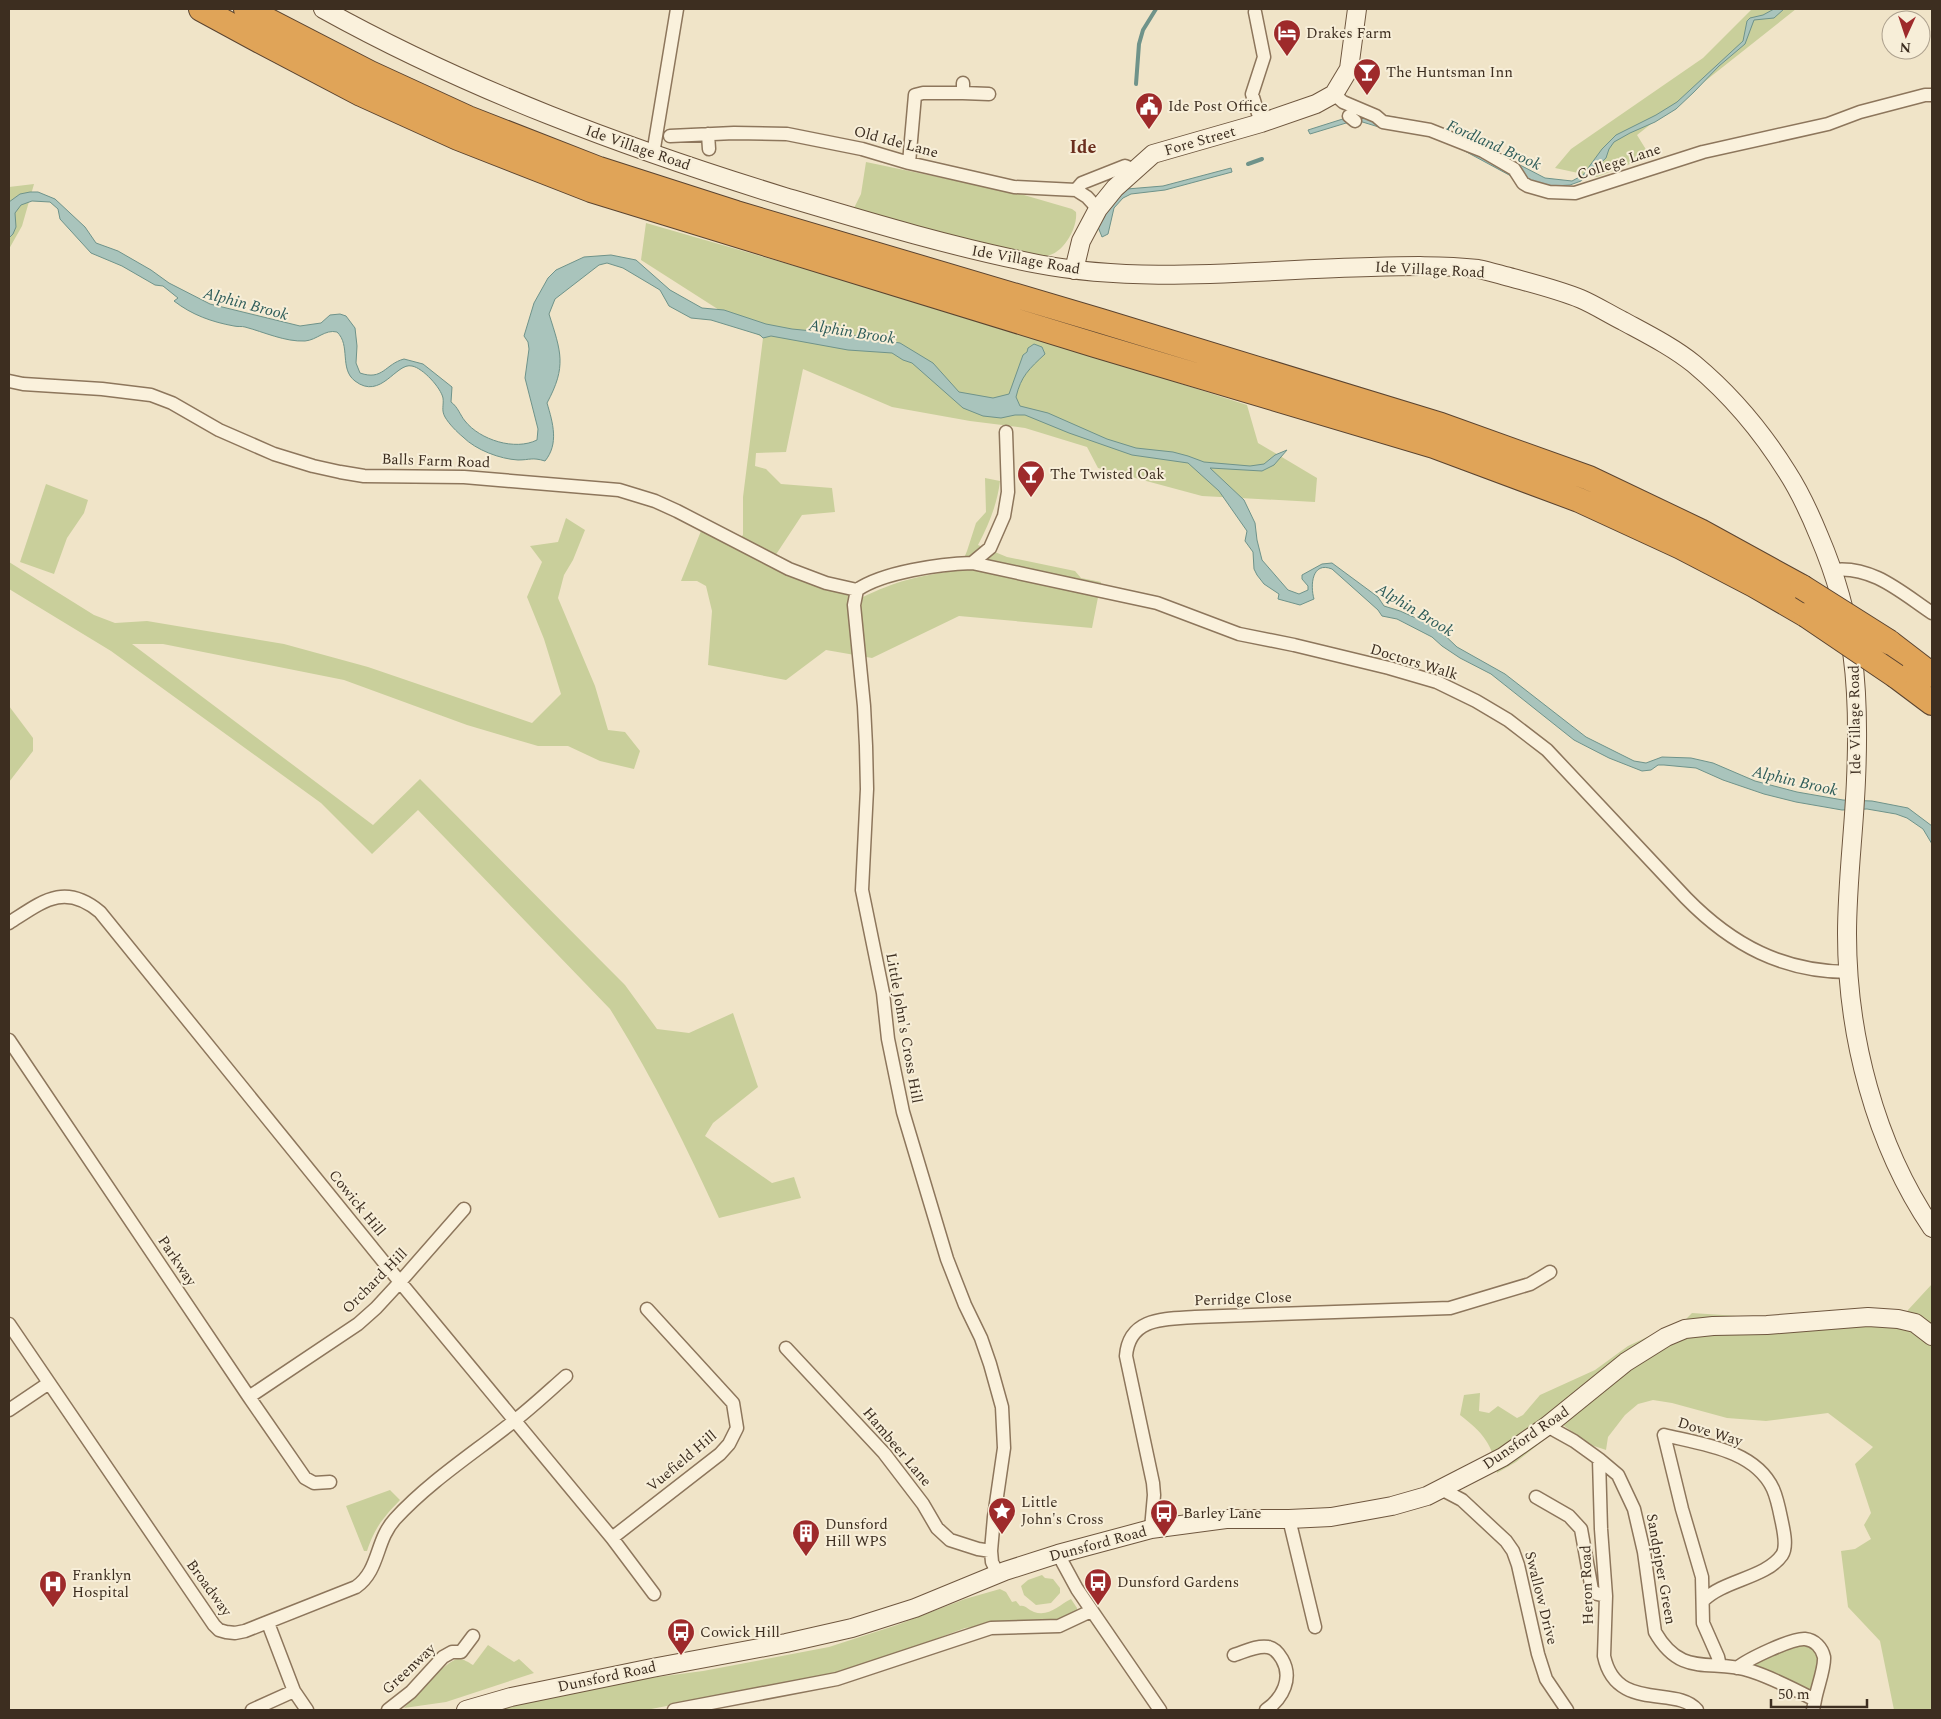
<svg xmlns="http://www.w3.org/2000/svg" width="1941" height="1719" font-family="Spectral,serif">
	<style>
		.green { fill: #c9cf9b }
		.water { fill: #a9c4bc; stroke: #6f938a }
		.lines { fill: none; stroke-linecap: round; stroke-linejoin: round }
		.stream { stroke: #6f938a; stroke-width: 4 }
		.street-casing { stroke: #8d765c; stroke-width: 15 }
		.secondary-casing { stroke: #6f573f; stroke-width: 20 }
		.highway-casing { stroke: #5b4430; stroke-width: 26 }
		.street { stroke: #faf1dc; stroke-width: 12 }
		.secondary { stroke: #faf1dc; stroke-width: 18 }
		.highway { stroke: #e0a458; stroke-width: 24 }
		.highway-bridge-casing { stroke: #5b4430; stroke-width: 26; stroke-linecap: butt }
		.highway-bridge { stroke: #e0a458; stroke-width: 24 }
		.labels { text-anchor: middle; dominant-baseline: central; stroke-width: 4; stroke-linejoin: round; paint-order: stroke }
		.poi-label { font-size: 15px; fill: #3d2e20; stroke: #f7eed8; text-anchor: start }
		.street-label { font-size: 15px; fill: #3d2e20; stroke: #f7eed8 }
		.water-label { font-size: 16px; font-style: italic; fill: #2f5d5a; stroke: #f7eed8 }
		.quarter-label { font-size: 18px; font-weight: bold; fill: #6b2e1e; stroke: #f7eed8 }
	</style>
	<rect width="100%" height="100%" fill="#f0e4c8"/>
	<path class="green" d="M1752,9h44l-159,126 13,21 -53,21 -42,-9 16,-19 132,-91z
		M866,162l158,33 48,14 4,3c2,16 -13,42 -30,44 -20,1 -44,-8 -64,-13 -43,-10 -87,-20 -130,-31l9,-18z
		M34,184l-12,42 -13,23v-62z
		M646,223l340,98 261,84 11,38 59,35 -2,24 -113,-6 -104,-28 -11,-21 -62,-19 -55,-7 -78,-14 -89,-38 -17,83 -30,1 -1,13 11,3 15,15 51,4 3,24 -33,3 -27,41 50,32 36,10c36,-18 59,-22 98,-28l8,-19 9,-28 10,-11 -1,-34 15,3c-3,24 -11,43 -22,64l29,12 68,14 6,7 20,4 -9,46 -133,-12 -87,42 -46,-8 -40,30 -78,-15 4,-54 -6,-25 -9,-5h-16l20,-50 30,15 12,-11v-38l20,-159 -122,-78z
		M46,484l42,16 -4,13 -17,25 -13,36 -34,-12z
		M566,518l19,12 -12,30 -9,15 -6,23 37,88 13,44 17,2 15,19 -6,18 -34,-8 -32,-15h-30l-71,-21 -123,-45 -181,-36h-31l241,181 47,-46 205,206 32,44 32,4 44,-20 25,74 -45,36 -8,13 67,47 22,-6 7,21 -82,20c-33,-72 -67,-142 -109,-209l-192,-199 -46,44 -51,-51 -210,-152 -102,-62v-27l85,53 21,8 32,-2 137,23 84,23 164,56 29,-29 -17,-55 -17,-42 15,-35 -12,-16 28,-4z
		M9,706l24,32v13l-24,31z
		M1932,1284v426h-38l-14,-69 -32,-34 -7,-56 14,-2 16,-10 -7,-14 7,-12 -16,-49 18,-17 -45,-34 -62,8 -39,-3 -55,-15 -19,-3 -15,4 -13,11 -17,22 -2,13 -18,-6 -25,-19 -47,37 -19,11c-4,-29 -14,-40 -37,-58l4,-20 16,-2 -1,18 10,2 9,-7 19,12 6,-3 17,-20 55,-25 33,-24 47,-22 8,-2 9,-9 210,14 6,-17z
		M390,1490l10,10c-17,18 -25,27 -33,51h-3l-18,-45z
		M1042,1575l3,3 8,1 7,9v5l-9,10 -15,2 -12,-10 -3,-9 7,-6z
		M1000,1589l6,3 6,10 4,-1 4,5c6,-1 8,4 14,6 15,5 25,-7 37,-13l6,9v6l-24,9 -26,-3 -62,8 -112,42 -207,40h-156l122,-27 91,-12 126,-24 68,-22 68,-26z
		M1806,1644l6,3 8,11 -7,33 -4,2 -59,-29 45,-19z
		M488,1645l26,17 5,-3 15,14 -88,29 -42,6c10,-10 42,-48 54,-49 6,0 10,3 15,6z"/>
	<path class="water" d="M1774,9h10l-10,9 -20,2 -9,24 -26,22 -25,26 -18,17 -21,13 -25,11 -16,9 -5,7 -3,9 -25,23 -11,4 -16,1 -14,-1 -22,-11 -7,2 -74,-40 -55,-8 -26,-8 -46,14 -2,-4 41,-13 2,-4 26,9 5,-7 17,3 92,32 54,28 27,3 11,-6 19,-26 14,-14 40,-20 21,-13 66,-61 4,-20 3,-3 13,-3z
		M1231,168l1,4 -67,18 -34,4 -8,4 -9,10 -6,26 -6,3 -4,-10 1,-11 28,-27 36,-3z
		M30,192h8l17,7 30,28 11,16 22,8 33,19 18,13 41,21 90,22 21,-3 9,-8 10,-1 6,2 9,12 2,18 -1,17 4,10c23,8 25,-9 44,-14l19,5 29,23 -1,15c7,5 9,13 14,19 15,19 50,30 72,19l1,-11 -13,-51 4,-29 -1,-7 -4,-6 10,-33 14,-25 8,-8 28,-13 27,-2 25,5 34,30 32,18 22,2 42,14 26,5 61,6 47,8 33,20 26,29 34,6 16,-4 14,-39 4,-3 1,-4 6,-4 8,3 3,7c-16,15 -24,22 -29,43l4,9 28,7 59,26 29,9 37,4 15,4 16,6 46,4 14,-2 11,-9 12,-5 -13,15 -12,6 -52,-3 34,32 11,23 2,17 5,20 26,30 11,4 9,-4v-4l-6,-7v-4l20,-11 10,-1 46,34 6,9 16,5 36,16 21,20 48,27 81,63 48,24 12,2 16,-6 29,1 22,5 42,18 42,11 46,8 29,1 36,7 24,18v18l-9,-15 -16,-11 -11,-4 -29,-5 -25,1 -46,-8 -32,-8 -41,-14 -27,-12 -32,-3h-6l-7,5 -9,1 -33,-13 -35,-18 -83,-66 -31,-16 -18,-12 -10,-9 -35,-18 -15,-3 -4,-6 -46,-41c-20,-8 -22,16 -18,30l-14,6 -22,-6 1,-5 -15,-10 -7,-9 -3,-6 -1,-17 -8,-11 2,-10 -28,-40 -31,-28 -56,-8 -63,-22 -44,-18h-10l-14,3 -18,-2 -20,-8 -51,-45 -9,-3 -11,-7 -44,-3 -77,-14 -8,2 -3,-3 -49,-15 -20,-2 -22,-12 -9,-16 -37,-22 -16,-5 -8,2 -44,34 -6,15c12,38 18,52 -2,89 6,20 12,41 -2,58 -13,-4 -15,-1 -27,-1 -18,-1 -42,-10 -55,-23 -6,-5 -14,-13 -18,-20 -4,-7 -1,-12 -2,-19 -2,-10 -20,-30 -31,-32 -16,-4 -31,35 -57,15 -16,-12 -4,-36 -18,-49 -12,-3 -20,8 -32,9 -20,1 -41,-9 -60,-14 -3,-1 -7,0 -11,-1 -22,-4 -42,-11 -60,-25l4,-3 -15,-12 -8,-1 -33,-19 -31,-13 -31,-34 -2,-10 -8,-7 -18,-1 -11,4 -6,8 1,14 -3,7 -4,4v-36l11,-8z"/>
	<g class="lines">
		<path class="stream" d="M1136,84l3,-40 4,-14 13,-21
			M1248,164l14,-5"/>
		<g class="street-casing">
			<path id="street" d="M1255,12l9,45 -12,37 9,29
				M963,93l26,1
				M1334,94l9,8 33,14 7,6 47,8 53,21 31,18 9,14 5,3 21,6 26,1 128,-41 125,-28 32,-12 65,-17h7
				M1349,116l6,5
				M708,134l1,15
				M670,136l64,-3 53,1 75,15 47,14 105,24 62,3 11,7 11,12
				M653,154l24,-145
				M909,163l6,-68 8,-2h40v-10
				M1076,190l6,-7 43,-17 10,4
				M9,381l14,3 79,5 49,6 21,8 47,27 55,24 39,12 27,6 24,4 100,1 155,13 36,11 22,10 112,58 37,14 31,7
				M972,563l18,-15 14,-32 4,-24 -2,-60
				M1833,570c39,-5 69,23 99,43
				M9,923c33,-21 55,-41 91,-11l300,370 212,256 42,56
				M9,1040l240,357 56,81 9,5 16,-1
				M9,1324l205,301 5,5 7,2 9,1 10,-2 111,-44c24,-17 19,-46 39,-68 35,-38 79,-66 119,-98 18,-14 35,-30 52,-45
				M786,1348l98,105 39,51 14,24 13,12 28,9 13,2
				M249,1397l109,-73 18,-16 24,-26 64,-73
				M9,1410l40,-27
				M1547,1426l27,15 25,18 2,70 5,67 -2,60c12,57 73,29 93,54
				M1599,1459l19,16 16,34 10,43 11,80c27,47 56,26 96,39 22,7 43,18 64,29l-2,10
				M1443,1490l19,10 44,41 7,10 5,14 20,89 8,25 21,31
				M1536,1497l33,19 12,13 11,61 5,4 9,2
				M1289,1519l26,108
				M1151,1529l3,-34 -1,-12 -27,-127c3,-39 39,-37 69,-39l255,-9 80,-24 20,-12
				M612,1538l108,-84 9,-10 8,-16 -4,-25 -86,-94
				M1058,1554l19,35 83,121
				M998,1574l-6,-12 -1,-11 3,-34 10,-69 -2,-41 -12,-43 -9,-26 -16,-33 -18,-46 -44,-147 -15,-73 -5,-46 -21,-103 5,-101 -1,-43 -2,-40 -10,-101 3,-15c26,-18 83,-26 115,-27l185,40 82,31 55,11 95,23 48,14 39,19 32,19 39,30 139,148c46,47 97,74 163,74
				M1704,1600c20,-20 62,-22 78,-45 6,-9 1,-27 -1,-37 -2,-10 -4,-20 -8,-29 -18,-39 -71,-45 -109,-54l18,74 20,68 1,46 15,34 2,9
				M268,1623l26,68 13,19
				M1234,1655c10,-3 23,-10 34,-8 7,1 11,7 14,12 11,19 1,39 -16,51
				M1737,1668c11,-9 55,-30 68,-29 10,1 17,9 19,18 1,11 -7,31 -9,43
				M252,1710l42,-19
				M388,1710l23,-18 32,-35 9,-5h9l12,-16
				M674,1710l163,-31 154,-51 68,-2 32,-15"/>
		</g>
		<g class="secondary-casing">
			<path id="secondary" d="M323,9c146,81 303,139 462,188 84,25 167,50 253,67 109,21 223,5 333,3 35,-1 72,-2 107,2 11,2 23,6 35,9 22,6 46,12 68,21 14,6 28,15 42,22 24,13 50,26 71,43 36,30 68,68 93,108 13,20 23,42 32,64 36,84 41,153 37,244 -2,51 -9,103 -9,154 0,101 28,210 85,294
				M1074,270l7,-29 17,-32 17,-21 38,-34 108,-31 55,-19 18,-10 15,-25 8,-60
				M466,1710l45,-13 141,-29 134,-25 66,-15 63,-20 90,-37 53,-17 93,-25 75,-10h63l42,-2 61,-11 35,-10 76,-39 44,-31 79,-64 40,-25 19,-8 28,-3 54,-1 101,-8 30,2 17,4 17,13"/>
		</g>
		<g class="highway-casing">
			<path id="highway" d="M201,9l59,32 101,53 97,44 133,52 504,155 339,101 145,54 102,47 73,38 52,30
				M246,9l124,64 98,45 131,51 137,44 365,108 340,104 148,53 111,53 102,56
				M1889,642l43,33
				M1896,676l36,27"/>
		</g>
		<use href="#street" class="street"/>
		<use href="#secondary" class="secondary"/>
		<use href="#highway" class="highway"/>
		<g class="highway-bridge-casing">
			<path id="highway-bridge" d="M1802,587l87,55
				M1806,615l90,61"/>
		</g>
		<use href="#highway-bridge" class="highway-bridge"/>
	</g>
	<defs>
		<g id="hotel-pin" transform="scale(1.4375)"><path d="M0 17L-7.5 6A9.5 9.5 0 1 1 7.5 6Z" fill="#9e2a2b" stroke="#f7eed8"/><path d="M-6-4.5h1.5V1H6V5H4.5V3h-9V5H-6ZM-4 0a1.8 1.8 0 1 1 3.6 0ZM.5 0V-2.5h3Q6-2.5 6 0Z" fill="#fff"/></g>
		<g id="bar-pin" transform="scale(1.4375)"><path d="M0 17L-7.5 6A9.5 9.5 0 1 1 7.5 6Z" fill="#9e2a2b" stroke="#f7eed8"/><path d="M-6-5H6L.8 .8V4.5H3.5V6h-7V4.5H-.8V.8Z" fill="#fff"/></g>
		<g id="civic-pin" transform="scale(1.4375)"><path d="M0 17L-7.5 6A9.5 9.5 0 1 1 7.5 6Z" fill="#9e2a2b" stroke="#f7eed8"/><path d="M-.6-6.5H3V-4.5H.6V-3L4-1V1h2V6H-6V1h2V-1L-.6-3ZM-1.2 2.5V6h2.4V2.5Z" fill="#fff"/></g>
		<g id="sight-pin" transform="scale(1.4375)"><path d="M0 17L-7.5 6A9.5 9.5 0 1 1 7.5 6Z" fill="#9e2a2b" stroke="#f7eed8"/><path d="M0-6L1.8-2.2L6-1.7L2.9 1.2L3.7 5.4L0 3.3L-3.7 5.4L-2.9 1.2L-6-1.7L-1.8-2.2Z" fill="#fff"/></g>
		<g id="bus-pin" transform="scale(1.4375)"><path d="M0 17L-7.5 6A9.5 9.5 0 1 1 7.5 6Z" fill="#9e2a2b" stroke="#f7eed8"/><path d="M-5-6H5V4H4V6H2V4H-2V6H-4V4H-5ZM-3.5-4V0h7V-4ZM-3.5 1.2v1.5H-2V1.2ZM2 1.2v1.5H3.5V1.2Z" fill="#fff"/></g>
		<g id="building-pin" transform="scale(1.4375)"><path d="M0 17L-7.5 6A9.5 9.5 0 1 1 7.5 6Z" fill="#9e2a2b" stroke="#f7eed8"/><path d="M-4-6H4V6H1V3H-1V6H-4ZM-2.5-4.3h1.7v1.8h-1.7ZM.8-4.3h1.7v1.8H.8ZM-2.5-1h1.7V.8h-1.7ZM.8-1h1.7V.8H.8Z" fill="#fff"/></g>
		<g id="hospital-pin" transform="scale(1.4375)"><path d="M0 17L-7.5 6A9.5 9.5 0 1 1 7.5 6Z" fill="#9e2a2b" stroke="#f7eed8"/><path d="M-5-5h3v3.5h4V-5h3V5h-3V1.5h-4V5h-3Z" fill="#fff"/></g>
	</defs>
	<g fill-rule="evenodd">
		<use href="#hotel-pin" x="1287" y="33"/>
		<use href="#bar-pin" x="1367" y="72"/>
		<use href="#civic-pin" x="1149" y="106"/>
		<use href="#bar-pin" x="1031" y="474"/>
		<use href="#sight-pin" x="1002" y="1511"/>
		<use href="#bus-pin" x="1164" y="1513"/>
		<use href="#building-pin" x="806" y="1533"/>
		<use href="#bus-pin" x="1098" y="1582"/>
		<use href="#hospital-pin" x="53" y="1584"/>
		<use href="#bus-pin" x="681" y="1632"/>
	</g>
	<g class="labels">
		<g class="poi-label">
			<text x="1306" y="33">Drakes Farm</text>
			<text x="1386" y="72">The Huntsman Inn</text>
			<text x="1168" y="106">Ide Post Office</text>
			<text x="1050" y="474">The Twisted Oak</text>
			<text x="1021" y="1502">Little<tspan x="1021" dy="17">John's Cross</tspan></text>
			<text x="1183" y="1513">Barley Lane</text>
			<text x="825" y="1524">Dunsford<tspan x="825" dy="17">Hill WPS</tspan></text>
			<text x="72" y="1575">Franklyn<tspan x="72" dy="17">Hospital</tspan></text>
			<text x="1117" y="1582">Dunsford Gardens</text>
			<text x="700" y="1632">Cowick Hill</text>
		</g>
		<g class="street-label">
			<text transform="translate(1200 141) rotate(-16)">Fore Street</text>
			<text transform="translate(896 142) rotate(15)">Old Ide Lane</text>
			<text transform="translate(638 148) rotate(19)">Ide Village Road</text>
			<text transform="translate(1619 162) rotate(-18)">College Lane</text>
			<text transform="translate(1026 260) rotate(10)">Ide Village Road</text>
			<text transform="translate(1430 270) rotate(3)">Ide Village Road</text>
			<text transform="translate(436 461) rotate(2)">Balls Farm Road</text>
			<text transform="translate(1414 662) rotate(17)">Doctors Walk</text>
			<text transform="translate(1855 720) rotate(-91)">Ide Village Road</text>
			<text transform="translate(904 1028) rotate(80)">Little John's Cross Hill</text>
			<text transform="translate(357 1203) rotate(51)">Cowick Hill</text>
			<text transform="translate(177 1261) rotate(56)">Parkway</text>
			<text transform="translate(375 1281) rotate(-45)">Orchard Hill</text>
			<text transform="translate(1243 1299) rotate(-2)">Perridge Close</text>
			<text transform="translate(1710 1432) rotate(17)">Dove Way</text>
			<text transform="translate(1526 1438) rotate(-34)">Dunsford Road</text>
			<text transform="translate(897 1447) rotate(50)">Hambeer Lane</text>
			<text transform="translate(682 1461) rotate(-40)">Vuefield Hill</text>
			<text transform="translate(1098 1544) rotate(-15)">Dunsford Road</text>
			<text transform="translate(1661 1569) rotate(80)">Sandpiper Green</text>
			<text transform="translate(1587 1585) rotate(-92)">Heron Road</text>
			<text transform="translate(209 1588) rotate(54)">Broadway</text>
			<text transform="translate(1541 1598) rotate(76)">Swallow Drive</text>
			<text transform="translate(409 1669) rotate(-43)">Greenway</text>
			<text transform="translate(607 1677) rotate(-12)">Dunsford Road</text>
		</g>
		<g class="water-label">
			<text transform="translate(1494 145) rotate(24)">Fordland Brook</text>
			<text transform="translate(246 304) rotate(15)">Alphin Brook</text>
			<text transform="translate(852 332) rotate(9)">Alphin Brook</text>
			<text transform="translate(1415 610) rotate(31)">Alphin Brook</text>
			<text transform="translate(1795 781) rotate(13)">Alphin Brook</text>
		</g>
		<g class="quarter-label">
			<text x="1083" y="147">Ide</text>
		</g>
	</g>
	<rect width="1941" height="1719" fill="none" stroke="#3d2e20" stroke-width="20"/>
	<g transform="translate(1906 35) rotate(183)"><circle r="24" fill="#f7eed8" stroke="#ada18e"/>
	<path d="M0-4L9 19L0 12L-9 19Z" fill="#9e2a2b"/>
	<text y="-8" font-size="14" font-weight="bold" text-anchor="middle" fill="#3d2e20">N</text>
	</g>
	<path d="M1771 1699v8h96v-8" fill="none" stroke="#3d2e20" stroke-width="2.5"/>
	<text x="1778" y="1699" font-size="15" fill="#3d2e20" stroke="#f7eed8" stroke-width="4" paint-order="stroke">50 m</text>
</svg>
